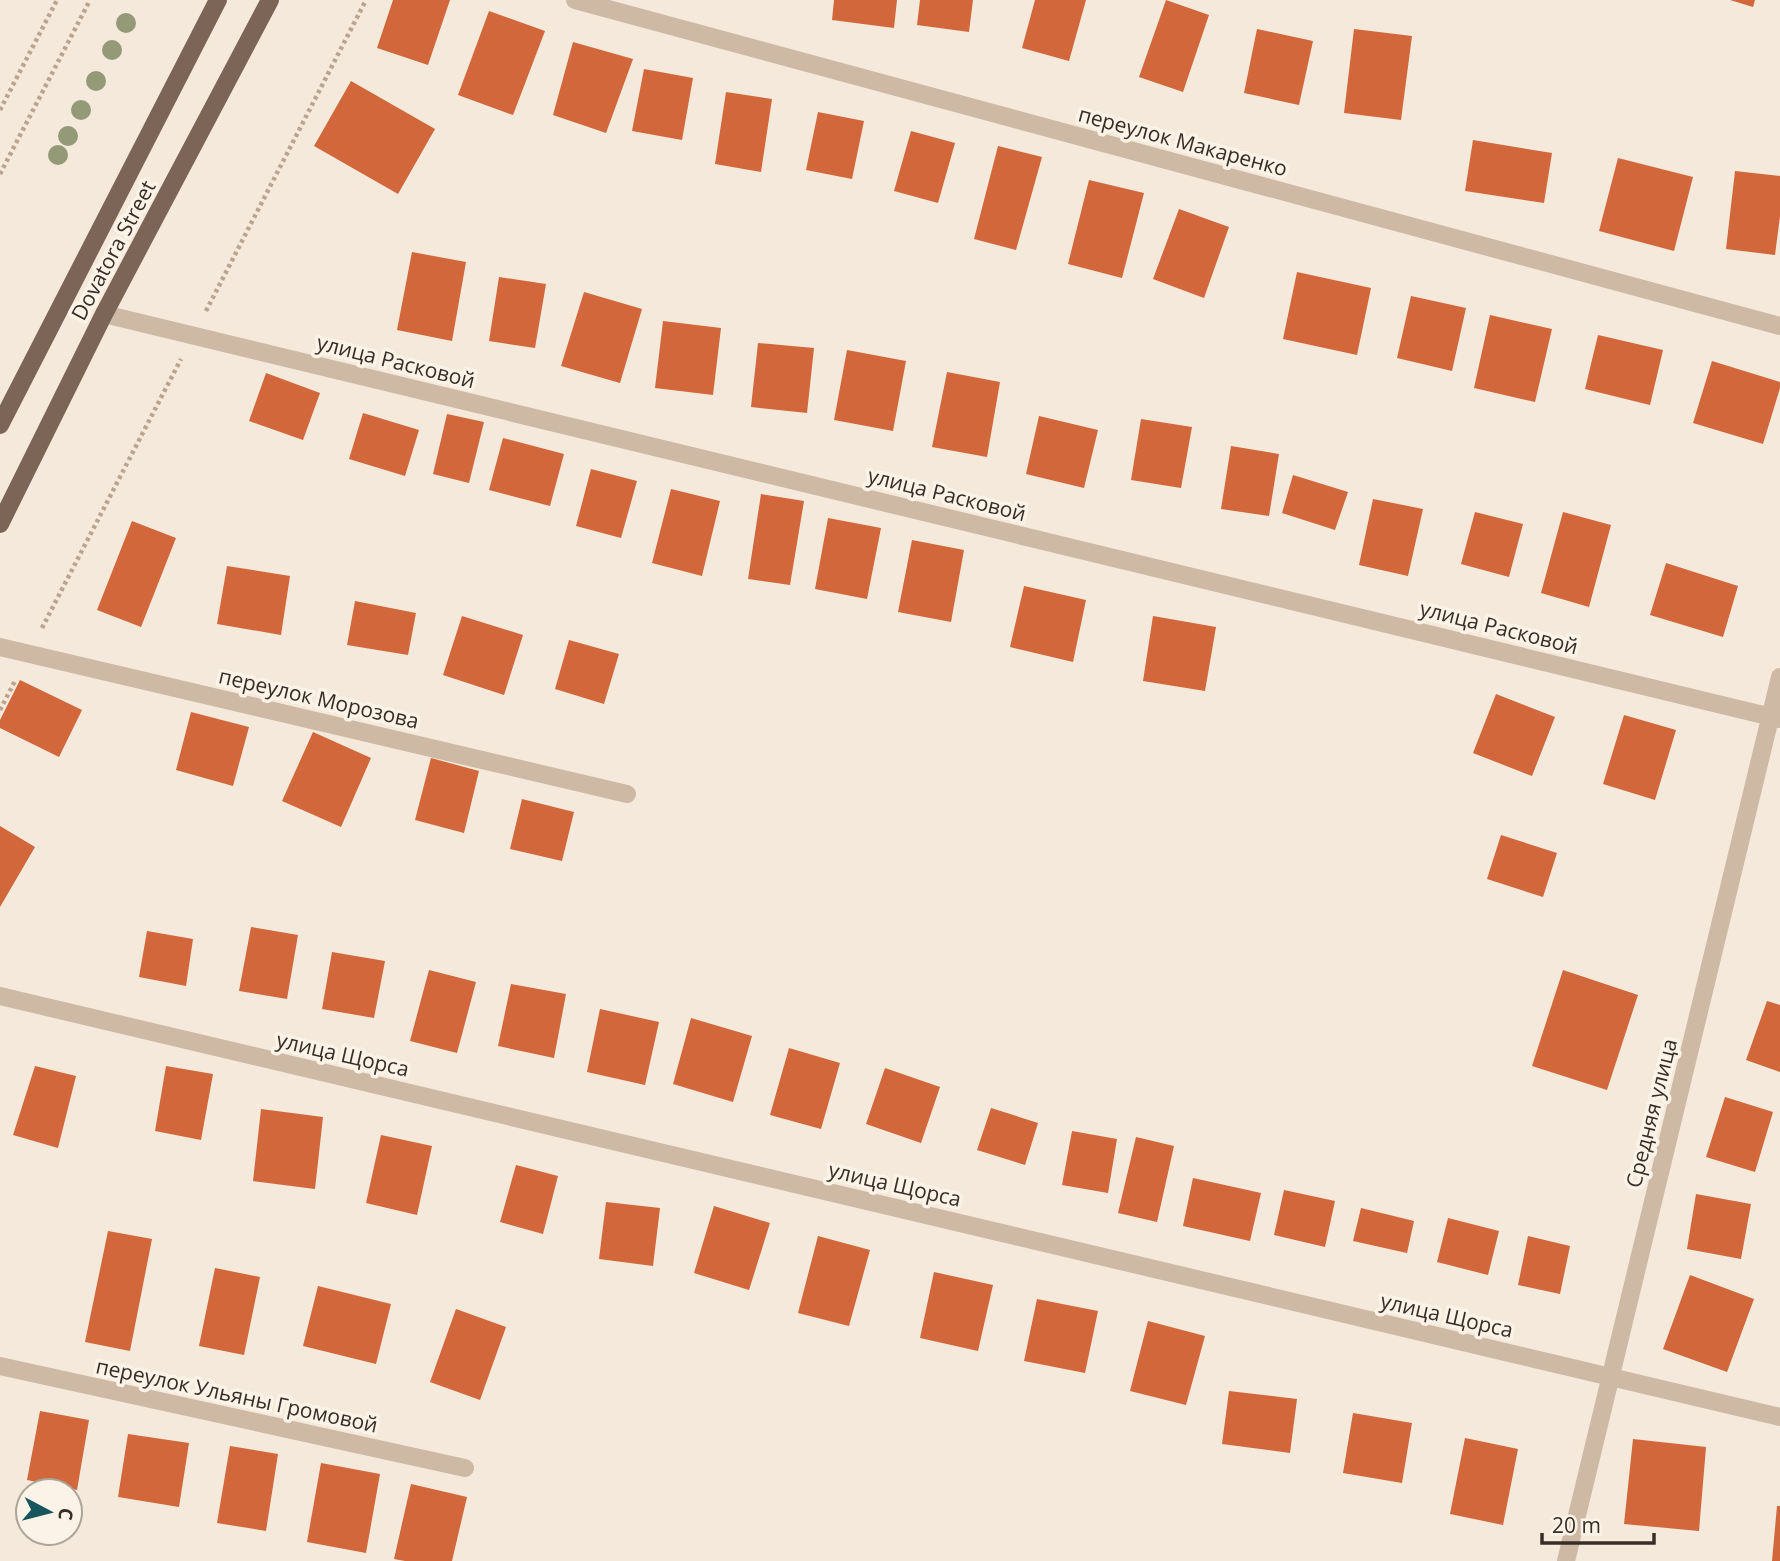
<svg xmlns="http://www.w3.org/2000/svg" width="1780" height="1561" font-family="'Open Sans',sans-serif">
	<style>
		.building { fill: #d1673b }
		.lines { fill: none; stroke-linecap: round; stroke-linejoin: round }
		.path { stroke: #baa38f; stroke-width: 4.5; stroke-dasharray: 3.5 3.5; stroke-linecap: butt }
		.minor { stroke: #ceb9a5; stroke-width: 18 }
		.major { stroke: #7c6557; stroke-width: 18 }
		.tree { fill: #949a78 }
		.labels { text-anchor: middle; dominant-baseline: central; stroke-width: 7; stroke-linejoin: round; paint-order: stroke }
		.street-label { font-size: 21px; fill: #392d27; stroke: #fbf3e7 }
	</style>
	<rect width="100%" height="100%" fill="#f4e9da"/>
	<path class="building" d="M393,0h57l-22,65 -51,-17z
		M834,0h63l-3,28 -62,-8z
		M920,0h53l-4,32 -52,-7z
		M1035,0h51l-17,61 -47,-13z
		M1166,0l43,15 -26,77 -44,-15z
		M1730,0h25l-2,7z
		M489,11l56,20 -32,84 -55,-20z
		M1257,29l56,12 -14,64 -55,-12z
		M1354,29l58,7 -11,84 -57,-7z
		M573,42l60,17 -27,74 -53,-18z
		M644,69l49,9 -11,62 -50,-9z
		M351,81l84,48 -37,65 -84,-48z
		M726,92l46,7 -11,73 -46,-8z
		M818,112l46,9 -12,58 -46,-9z
		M911,131l44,12 -17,60 -44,-12z
		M1473,140l79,13 -8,50 -79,-12z
		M998,146l44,11 -26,93 -42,-11z
		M1618,158l75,19 -19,74 -75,-20z
		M1735,171l45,5v40l-5,39 -49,-6z
		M1089,180l55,13 -22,85 -54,-14z
		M1179,209l50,18 -25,71 -51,-19z
		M412,252l54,10 -14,79 -55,-11z
		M1297,272l74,16 -14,67 -74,-16z
		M499,277l47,7 -11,64 -46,-7z
		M584,292l58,17 -22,74 -59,-17z
		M1411,296l55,12 -14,63 -55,-13z
		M1490,315l62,14 -17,73 -61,-14z
		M663,321l58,7 -8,67 -58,-7z
		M1598,335l65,15 -13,55 -65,-16z
		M758,343l56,5 -7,65 -56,-6z
		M847,350l59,11 -13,70 -59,-11z
		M1712,361l68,21v6l-17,56 -70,-21z
		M947,372l53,10 -13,75 -55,-10z
		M266,373l54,20 -17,47 -54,-19z
		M363,413l56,17 -14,46 -56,-17z
		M447,414l37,8 -15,61 -36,-9z
		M1039,416l59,14 -14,58 -58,-14z
		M1141,419l51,8 -11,61 -50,-8z
		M503,438l61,16 -14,52 -61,-16z
		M1231,446l48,8 -10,62 -48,-7z
		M591,469l46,12 -16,57 -45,-12z
		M1293,475l55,17 -13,38 -53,-17z
		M671,489l49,12 -18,75 -50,-13z
		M761,494l43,7 -14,84 -42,-6z
		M1373,499l50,10 -15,67 -49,-11z
		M1475,512l48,12 -14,53 -48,-13z
		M1563,512l48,13 -22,82 -48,-14z
		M828,518l53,10 -14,71 -52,-10z
		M132,521l44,17 -35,89 -44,-17z
		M912,540l52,10 -13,72 -53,-10z
		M1666,563l72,23 -15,51 -73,-22z
		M227,566l63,10 -9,59 -64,-11z
		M1024,586l62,14 -13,62 -63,-15z
		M355,601l61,12 -8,42 -61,-10z
		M462,616l61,19 -19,60 -61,-20z
		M1153,616l63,11 -11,64 -62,-10z
		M569,640l50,14 -15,50 -49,-15z
		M20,680l62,30 -23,47 -59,-29v-8z
		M1496,694l59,23 -23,59 -59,-23z
		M191,712l58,15 -16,59 -57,-16z
		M1624,715l52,15 -21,70 -52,-16z
		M313,732l58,26 -30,69 -59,-26z
		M431,758l48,13 -15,62 -49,-13z
		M522,799l52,13 -12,49 -52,-12z
		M0,826l35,21 -35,60z
		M1501,835l56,18 -14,44 -56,-18z
		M251,927l47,8 -11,64 -48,-8z
		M147,931l46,8 -7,47 -47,-9z
		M332,952l53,9 -11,57 -52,-9z
		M429,970l47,12 -19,71 -47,-12z
		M1563,970l75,25 -31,95 -75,-24z
		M511,984l55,10 -12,64 -56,-12z
		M1767,1001l13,4v67l-34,-12z
		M600,1009l59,13 -14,63 -58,-13z
		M691,1018l61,18 -19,66 -60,-18z
		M789,1048l51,15 -19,66 -51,-14z
		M35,1066l41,10 -18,72 -45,-13z
		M166,1066l47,8 -12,66 -46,-9z
		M885,1068l55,19 -19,56 -55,-19z
		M1725,1097l48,15 -18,60 -49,-15z
		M991,1108l47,15 -13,42 -48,-15z
		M261,1109l62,8 -8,72 -62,-8z
		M1072,1131l45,8 -9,54 -46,-8z
		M381,1135l51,11 -15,69 -51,-12z
		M1136,1137l38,9 -17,76 -39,-9z
		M516,1165l42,11 -15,58 -43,-12z
		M1193,1178l68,15 -11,48 -67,-15z
		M1284,1190l51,11 -10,46 -51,-12z
		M1696,1194l55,10 -10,55 -54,-10z
		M606,1202l54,6 -7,58 -54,-7z
		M714,1206l56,17 -21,67 -55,-17z
		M1361,1208l53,13 -7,32 -54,-12z
		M1448,1218l51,13 -11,44 -51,-13z
		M108,1231l44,8 -22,112 -45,-9z
		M818,1236l52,14 -21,76 -51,-13z
		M1528,1236l42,10 -10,48 -42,-9z
		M215,1268l45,9 -16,78 -45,-9z
		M934,1272l59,13 -15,66 -58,-13z
		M1690,1275l64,24 -27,73 -64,-23z
		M318,1286l73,18 -15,60 -73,-18z
		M1037,1299l61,12 -13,62 -61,-12z
		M456,1309l50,18 -26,73 -50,-18z
		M1148,1321l57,15 -19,69 -56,-14z
		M1229,1391l68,8 -7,54 -68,-9z
		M40,1411l49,9 -12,70 -50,-10z
		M1353,1413l59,10 -10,60 -59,-10z
		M128,1434l61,9 -10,64 -61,-10z
		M1465,1438l53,11 -15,76 -53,-11z
		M1633,1439l73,8 -7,84 -75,-7z
		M230,1446l48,8 -12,77 -49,-8z
		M321,1463l59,11 -14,79 -59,-11z
		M411,1484l56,13 -15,64h-47l-11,-2z
		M1777,1506h3v55h-8z"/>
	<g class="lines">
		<path class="path" d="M0,110l57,-110
			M0,174l90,-174
			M206,311l160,-311
			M42,628l139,-269
			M0,710l16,-31"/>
		<path class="minor" d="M575,0l1205,326
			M104,314l1676,405
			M0,647l627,147
			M0,996l1780,421
			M0,1366l465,102
			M1566,1561l214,-884"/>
		<path class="major" d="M0,425l218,-425
			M0,524l104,-210 166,-314"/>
	</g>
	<g class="tree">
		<circle cx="126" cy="23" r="10"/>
		<circle cx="112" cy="50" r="10"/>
		<circle cx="96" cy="81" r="10"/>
		<circle cx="81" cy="110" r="10"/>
		<circle cx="68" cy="136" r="10"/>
		<circle cx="58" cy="155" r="10"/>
	</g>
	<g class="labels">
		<g class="street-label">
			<text transform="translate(1183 141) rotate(15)">переулок Макаренко</text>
			<text transform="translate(113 250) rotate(-62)">Dovatora Street</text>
			<text transform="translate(396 361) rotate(14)">улица Расковой</text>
			<text transform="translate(947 494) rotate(14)">улица Расковой</text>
			<text transform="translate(1499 627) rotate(14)">улица Расковой</text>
			<text transform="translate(319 698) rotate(13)">переулок Морозова</text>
			<text transform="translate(343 1054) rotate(13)">улица Щорса</text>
			<text transform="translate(1651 1113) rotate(-76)">Средняя улица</text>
			<text transform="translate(895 1184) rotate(13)">улица Щорса</text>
			<text transform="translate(1447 1315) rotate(13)">улица Щорса</text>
			<text transform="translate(237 1395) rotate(12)">переулок Ульяны Громовой</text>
		</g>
	</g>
	<g transform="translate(49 1512) rotate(97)"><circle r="33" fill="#fbf3e7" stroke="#ada49a" stroke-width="2"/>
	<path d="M0-5L12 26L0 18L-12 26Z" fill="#18565e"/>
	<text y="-10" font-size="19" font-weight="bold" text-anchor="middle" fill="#392d27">С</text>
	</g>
	<path d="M1542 1533v10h112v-10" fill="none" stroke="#392d27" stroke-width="3.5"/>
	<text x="1552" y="1533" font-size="21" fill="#392d27" stroke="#fbf3e7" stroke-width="5" paint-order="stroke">20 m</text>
</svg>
